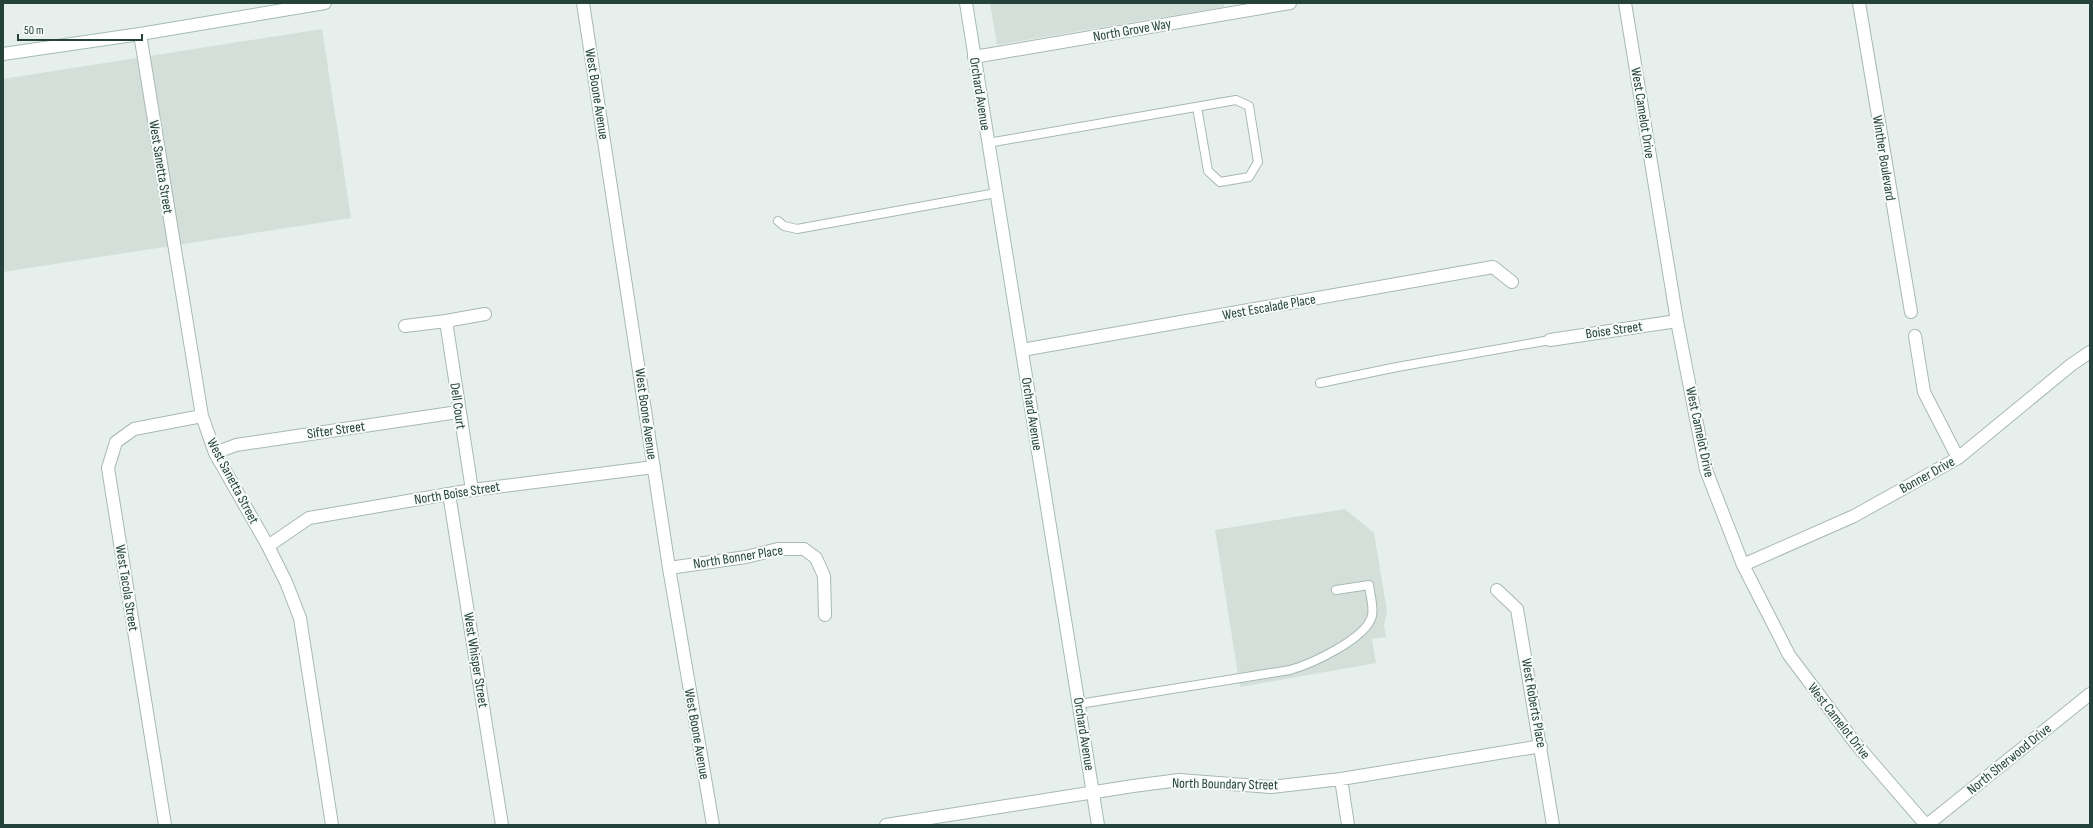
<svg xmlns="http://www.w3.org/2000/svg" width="2093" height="828" font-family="'Sofia Sans Condensed',sans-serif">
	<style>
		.built { fill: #d4dfda }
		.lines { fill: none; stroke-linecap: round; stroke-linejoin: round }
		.lane-casing { stroke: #a8b8b2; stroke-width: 10 }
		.street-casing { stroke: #a8b8b2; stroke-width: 14 }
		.secondary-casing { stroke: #a4bbb3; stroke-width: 14 }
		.lane { stroke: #fff; stroke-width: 8 }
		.street { stroke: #fff; stroke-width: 12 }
		.secondary { stroke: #fff; stroke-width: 12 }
		.labels { text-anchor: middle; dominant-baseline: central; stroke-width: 4; stroke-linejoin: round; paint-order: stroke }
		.street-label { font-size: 14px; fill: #24423a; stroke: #f7fbf9 }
	</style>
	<rect width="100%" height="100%" fill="#e6efeb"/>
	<path class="built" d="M990,3h234v4l-227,38z
		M322,29l29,189 -348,54v-193z
		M1345,509l29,24 13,78 -3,14 2,12 -14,2 4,24 -136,24 -25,-157z"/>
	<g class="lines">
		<g class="lane-casing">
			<path id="lane" d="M988,143l248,-43 13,6 9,56 -9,15 -29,5 -12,-11 -11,-64
				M778,221l6,5 13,3 199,-36
				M1320,383l77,-16 153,-27
				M1079,704l211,-34c21,-6 76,-31 82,-54 2,-9 -2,-22 -3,-31l-33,5"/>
		</g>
		<g class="street-casing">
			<path id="street" d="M583,3l86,565 44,257
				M1625,3l52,318 29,149 37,95 46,90 67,89 70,81
				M1859,3l52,309
				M140,34l62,382 13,37 53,93 18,36 14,36 32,207
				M974,57l316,-54
				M405,326l41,-5
				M1915,336l9,56 34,66
				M1550,340l127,-19
				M1022,350l471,-83 19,15
				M215,453l21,-8 222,-33
				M472,490l-26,-169 39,-7
				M449,494l53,331
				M268,546l41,-28 163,-28 182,-23
				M1743,565l111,-49 104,-58 113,-93 19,-13
				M669,568l77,-11 32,-8h26l12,9 8,18 1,39
				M1497,590l20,19 36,216
				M1341,779l7,46
				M165,825l-57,-357 8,-26 18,-13 68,-13
				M886,825l247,-39 46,-6 92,7 70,-8 200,-33
				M1927,825l163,-131"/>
		</g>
		<g class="secondary-casing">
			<path id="secondary" d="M966,3l132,822
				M3,54l137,-20 185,-31"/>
		</g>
		<use href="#lane" class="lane"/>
		<use href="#street" class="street"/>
		<use href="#secondary" class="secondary"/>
	</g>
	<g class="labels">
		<g class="street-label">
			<text transform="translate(1132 30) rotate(-10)">North Grove Way</text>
			<text transform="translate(597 94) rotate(81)">West Boone Avenue</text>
			<text transform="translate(980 94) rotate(81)">Orchard Avenue</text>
			<text transform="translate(1643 113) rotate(81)">West Camelot Drive</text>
			<text transform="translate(1884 158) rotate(81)">Winther Boulevard</text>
			<text transform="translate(161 167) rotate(81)">West Sanetta Street</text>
			<text transform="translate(1269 307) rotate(-10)">West Escalade Place</text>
			<text transform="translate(1614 330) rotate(-8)">Boise Street</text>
			<text transform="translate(458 406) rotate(82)">Dell Court</text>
			<text transform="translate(646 414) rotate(82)">West Boone Avenue</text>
			<text transform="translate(1032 414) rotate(81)">Orchard Avenue</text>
			<text transform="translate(336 430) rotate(-8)">Sifter Street</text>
			<text transform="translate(1700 432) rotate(78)">West Camelot Drive</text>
			<text transform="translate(1927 475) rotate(-29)">Bonner Drive</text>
			<text transform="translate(233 481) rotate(62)">West Sanetta Street</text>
			<text transform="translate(457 493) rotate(-9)">North Boise Street</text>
			<text transform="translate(738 557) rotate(-9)">North Bonner Place</text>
			<text transform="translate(127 588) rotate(81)">West Tacola Street</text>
			<text transform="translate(476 660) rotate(81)">West Whisper Street</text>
			<text transform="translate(1534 703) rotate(80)">West Roberts Place</text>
			<text transform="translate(1839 721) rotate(52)">West Camelot Drive</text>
			<text transform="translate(697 734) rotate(80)">West Boone Avenue</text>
			<text transform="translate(1084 734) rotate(81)">Orchard Avenue</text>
			<text transform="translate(2009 759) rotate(-39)">North Sherwood Drive</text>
			<text transform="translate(1225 784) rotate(1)">North Boundary Street</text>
		</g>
	</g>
	<rect width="2093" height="828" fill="none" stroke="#24423a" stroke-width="8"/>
	<path d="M18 34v6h124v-6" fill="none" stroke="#24423a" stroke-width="2"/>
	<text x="24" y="34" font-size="12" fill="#24423a" stroke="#f7fbf9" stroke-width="3" paint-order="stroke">50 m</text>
</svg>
